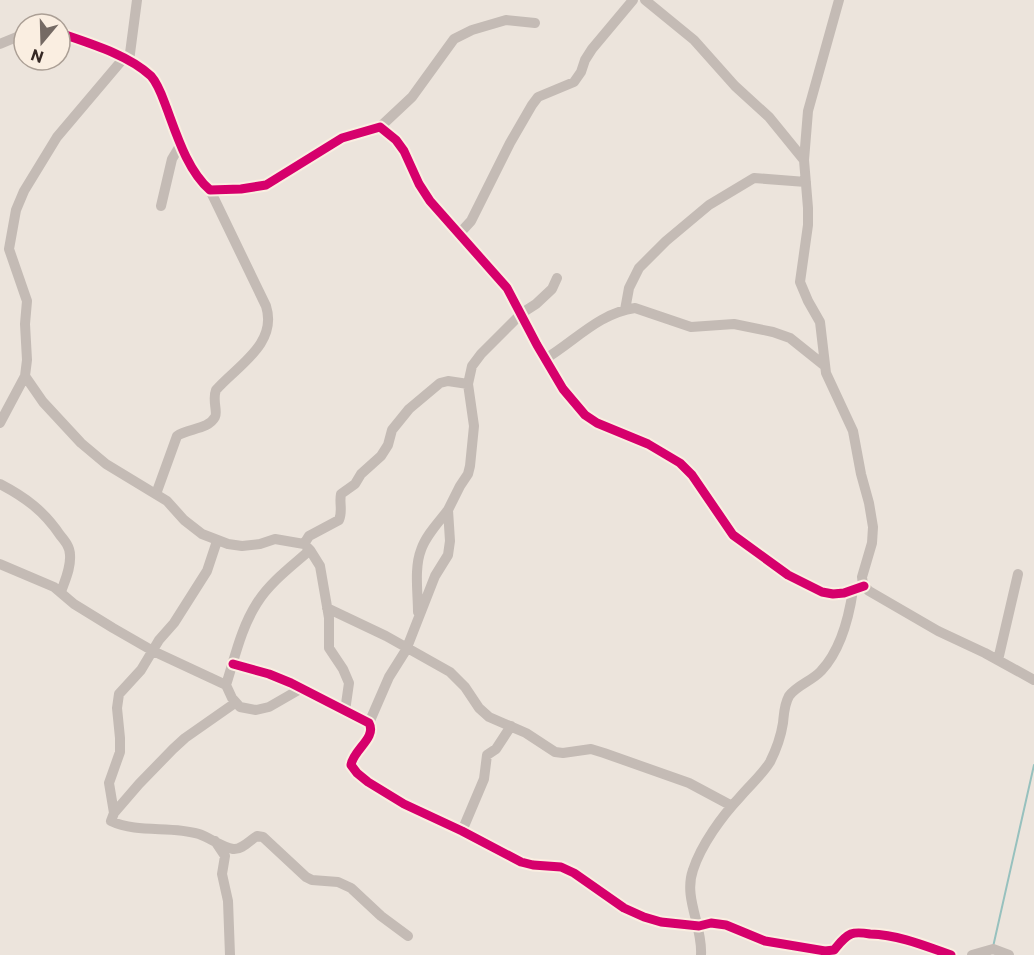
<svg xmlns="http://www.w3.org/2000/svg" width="1034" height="955" font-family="Commissioner,sans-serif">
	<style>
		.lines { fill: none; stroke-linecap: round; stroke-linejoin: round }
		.stream { stroke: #97c1be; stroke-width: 2 }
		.street { stroke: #c4bbb5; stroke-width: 10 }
		.cycleway-casing { stroke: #faeee1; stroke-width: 13 }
		.cycleway { stroke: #d6006c; stroke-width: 9 }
	</style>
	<rect width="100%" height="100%" fill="#ece4dc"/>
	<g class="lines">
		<path class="stream" d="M993,947l41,-182"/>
		<path class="street" d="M645,0l49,40 41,46 34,31 35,43
			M839,0l-31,111 -4,49 4,48v17l-8,57 8,19 12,21 6,51 27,58 8,43 8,29 4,24 -1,16 -10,34 1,8 6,6 69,40 47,22 49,27
			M60,33c29,10 69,22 91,43 8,9 12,23 16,33 10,27 21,62 43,81l31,-1 25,-4 76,-47 38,-11 16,13 8,11 15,33 11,17 77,87 30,57 26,44 22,26 12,8 51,21 32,19 12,12 41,60 55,40 34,17 11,2 11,-1 20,-7
			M0,44l24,-10
			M129,61l8,-61
			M380,127l32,-30 42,-58 18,-9 34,-10 29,3
			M161,206l11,-47 9,-15
			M460,233l11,-12 39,-78 22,-38 6,-8 36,-15 7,-10 4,-12 7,-11 41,-49
			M625,310l4,-22 10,-20 27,-27 43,-36 45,-27 52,4
			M545,359c30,-18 54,-46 90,-51l56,19 43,-3 39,8 17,6 35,28
			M25,376l18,26 38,41 25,21 61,37 17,19 18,14 26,10 14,2 18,-2 15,-5 29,5 6,6 10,16 9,52v30l14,21 6,14 -4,28
			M0,423l25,-47 2,-16 -2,-36 2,-23 -18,-52 7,-39 8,-19 33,-54 66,-78
			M0,484c25,13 44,27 60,51 5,6 10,12 10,20 1,13 -5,25 -9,37
			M156,494l21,-58c11,-8 31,-6 38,-19 3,-5 -3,-17 1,-27 21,-24 62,-46 50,-84l-56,-116
			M304,544l5,-8 30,-16c4,-9 0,-17 2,-26l14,-10 6,-10 20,-18 7,-11 4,-15 17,-21 31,-26 8,-2 20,3
			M0,564l54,23 20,17 39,24 40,23 73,34 6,13 8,9 16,3 13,-3 33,-19
			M327,608l59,28 64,36 15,15 14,21 10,9 37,16 29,19 8,1 28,-4 13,4 85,30 43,23
			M418,612c0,-19 -4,-44 3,-62 5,-15 18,-28 27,-40
			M998,660l20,-86
			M233,664l36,10 22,9 78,40c8,15 -16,27 -18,42l6,8 11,9 36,22 58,27 59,31 12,3 28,2 13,6 50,35 20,9 17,5 38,4 12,-3 15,2 39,16 60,10 9,-1c5,-6 10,-13 17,-16 5,-2 13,-1 19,0 29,1 53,11 81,21
			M226,685c9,-28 15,-57 31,-82 13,-21 35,-37 53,-53
			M235,703l-50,35 -12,11 -34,35 -25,29 -3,8c27,13 60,4 88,13 11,4 23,13 34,15 9,1 17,-9 24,-13l6,1 43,40 6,3 26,2 13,6 30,28 27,20
			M369,723l20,-46 17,-27 29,-74 13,-21 2,-14 -2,-31 12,-24 8,-12 2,-8 4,-40 -6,-42 4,-18 9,-12 41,-41 14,-9 16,-15 5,-11
			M114,813l-5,-30 11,-31v-14l-3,-30 2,-14 22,-24 18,-30 15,-17 33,-52 10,-30
			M462,831l22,-52 3,-24 9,-6 15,-23
			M215,841l10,15 -3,18 6,27 2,54
			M701,955c2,-29 -18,-57 -8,-85 8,-25 29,-54 47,-73 10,-12 22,-22 30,-35 6,-12 11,-26 13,-39 1,-9 1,-18 6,-27 8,-11 23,-15 32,-25 19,-20 28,-54 32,-81
			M972,955l21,-6 16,6"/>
		<g class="cycleway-casing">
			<path id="cycleway" d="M60,33c29,10 69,22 91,43 8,9 12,23 16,33 10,27 21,62 43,81l31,-1 25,-4 76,-47 38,-11 16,13 8,11 15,33 11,17 77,87 30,57 26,44 22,26 12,8 51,21 32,19 12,12 41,60 55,40 34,17 11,2 11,-1 20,-7
				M233,664l36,10 22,9 78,40c8,15 -16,27 -18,42l6,8 11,9 36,22 58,27 59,31 12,3 28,2 13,6 50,35 20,9 17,5 38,4 12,-3 15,2 39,16 60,10 9,-1c5,-6 10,-13 17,-16 5,-2 13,-1 19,0 29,1 53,11 81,21"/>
		</g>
		<use href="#cycleway" class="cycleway"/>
	</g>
	<g transform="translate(42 42) rotate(199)"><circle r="28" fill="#faeee1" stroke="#ab9f95" stroke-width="1.5"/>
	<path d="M0-4.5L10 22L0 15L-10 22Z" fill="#756a64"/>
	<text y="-9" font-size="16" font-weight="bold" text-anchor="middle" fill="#352824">N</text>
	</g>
</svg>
